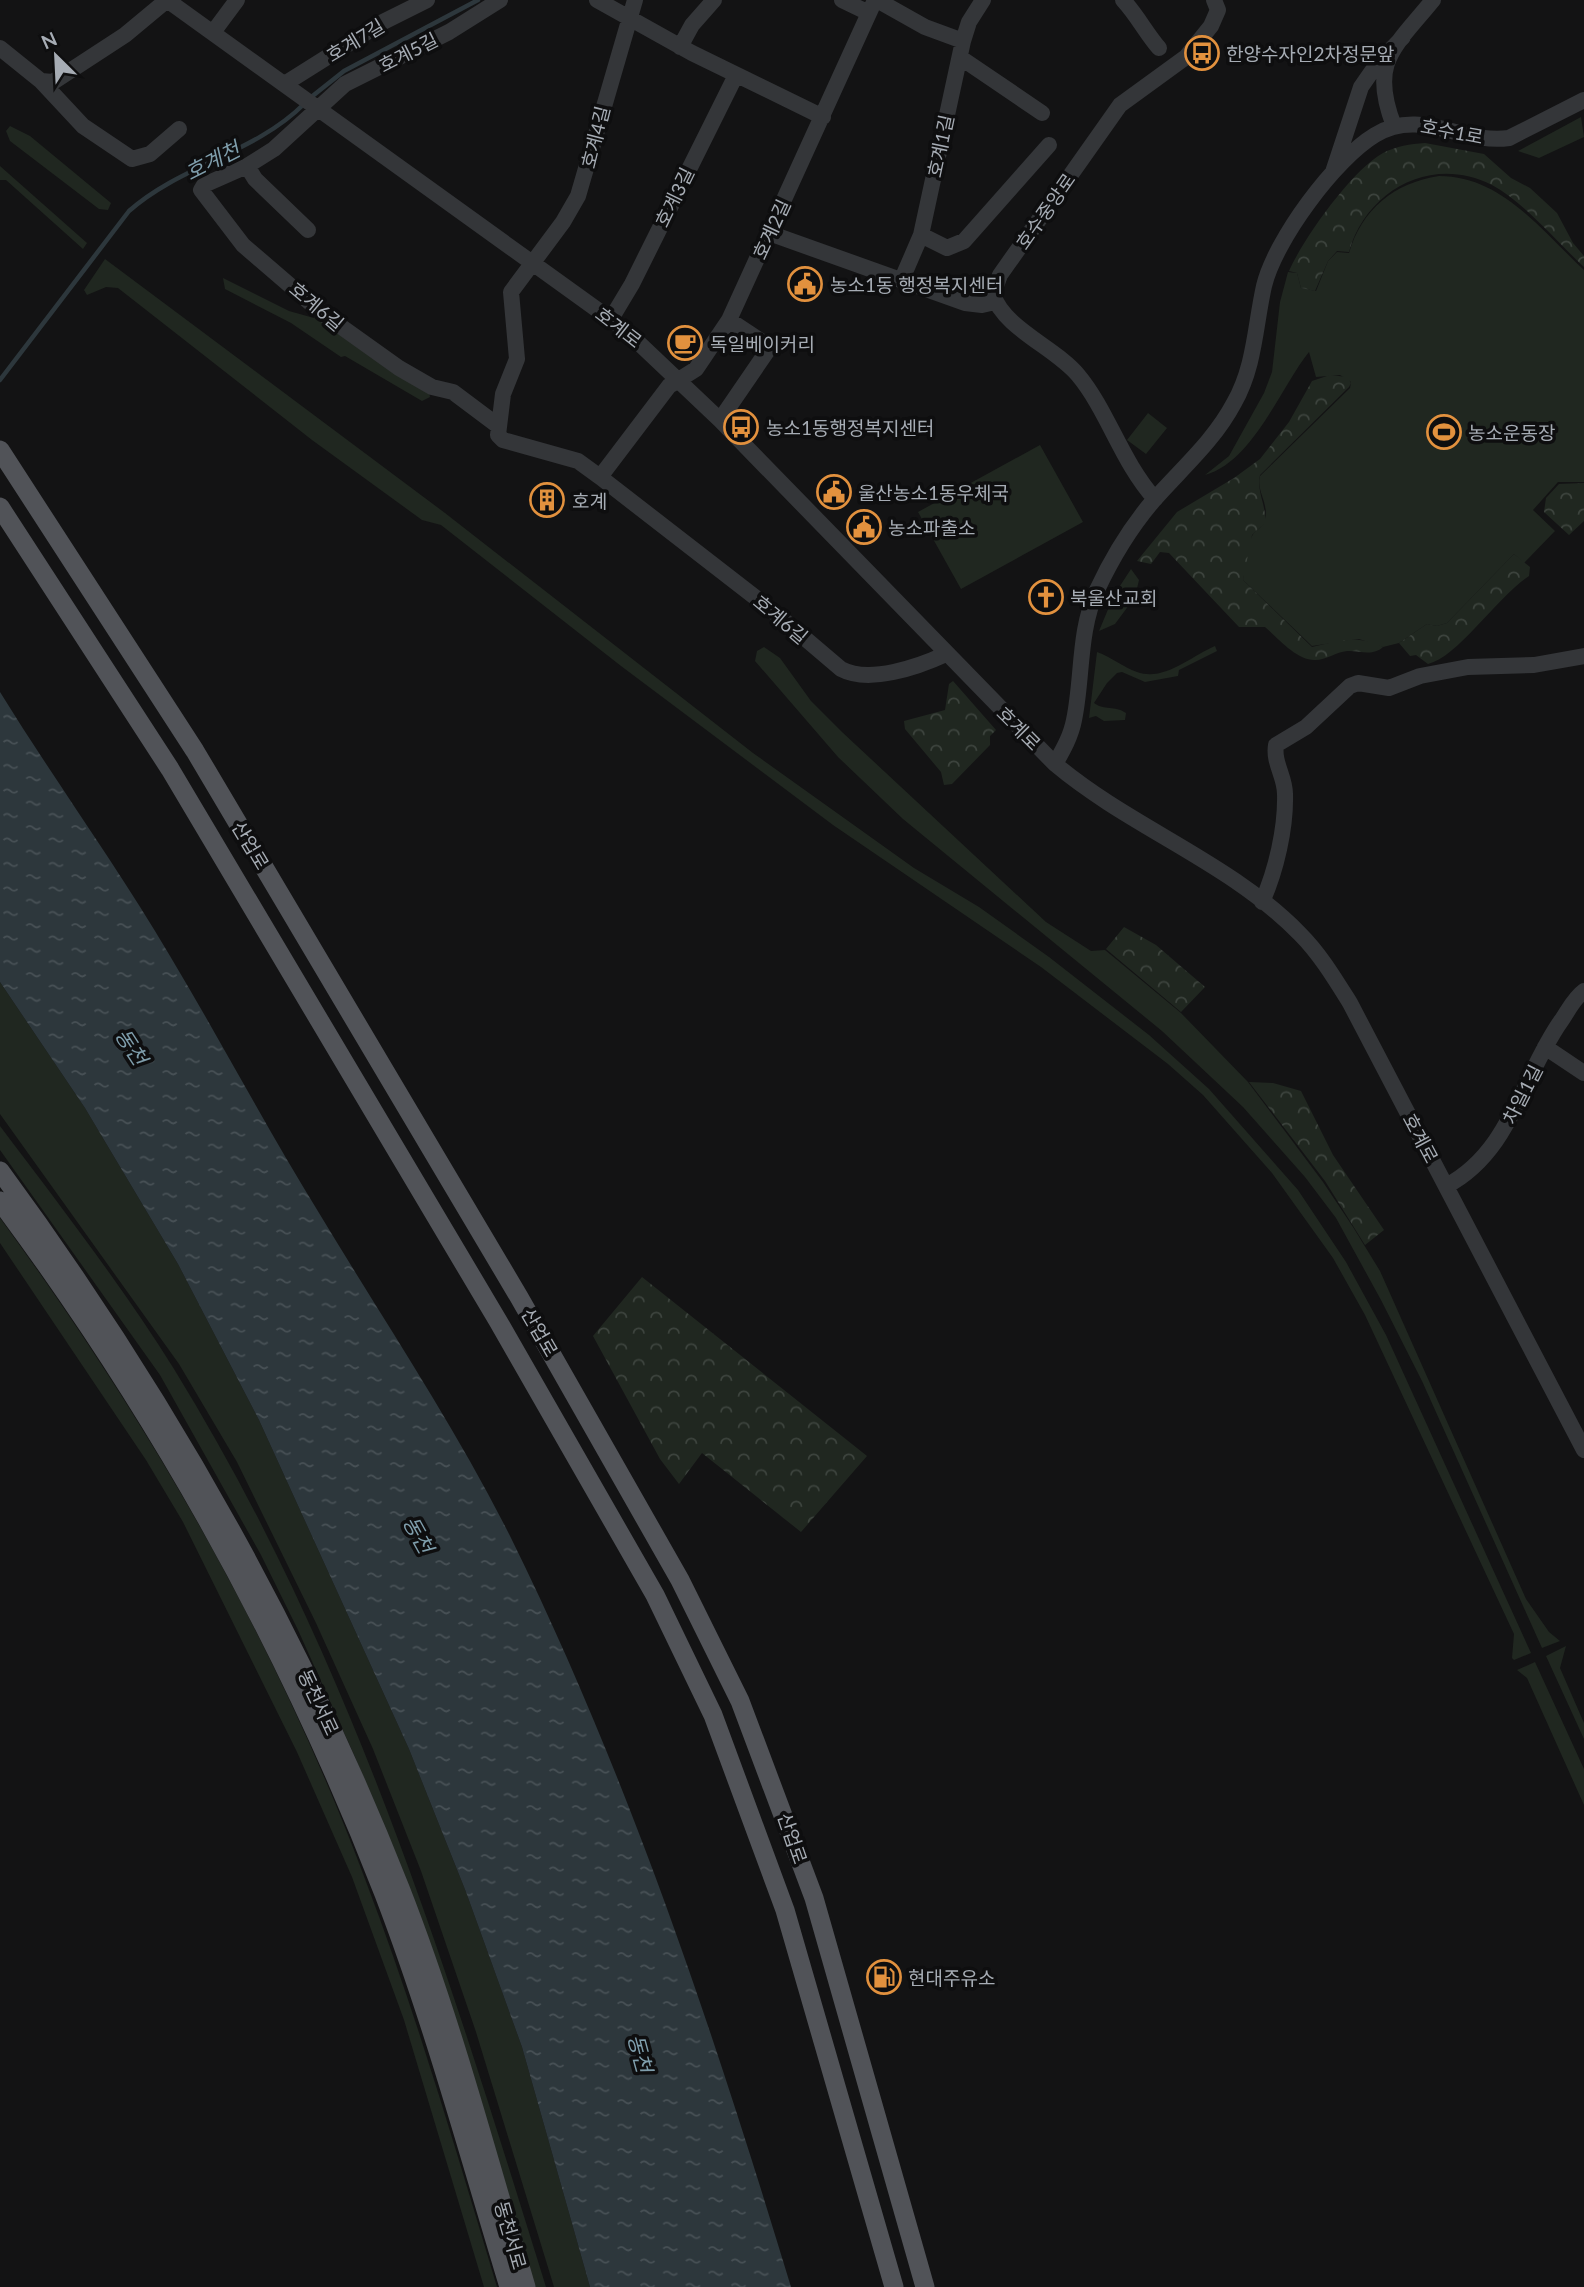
<svg xmlns="http://www.w3.org/2000/svg" width="1584" height="2287" font-family="Lato,'Noto Sans KR',sans-serif">
	<style>
		.grass { fill: #202720 }
		.forest { fill: url(#forest-crowns) }
		.water { fill: url(#water-ripples) }
		.lines { fill: none; stroke-linecap: round; stroke-linejoin: round }
		.stream { stroke: #2d373c; stroke-width: 4.5 }
		.minor { stroke: #343639; stroke-width: 16 }
		.major { stroke: #515358; stroke-width: 19 }
		.labels { text-anchor: middle; dominant-baseline: central; stroke-width: 7; stroke-linejoin: round; paint-order: stroke }
		.street-label { font-size: 19px; fill: #a6acb4; stroke: #0e0e0f }
		.poi-label { font-size: 19px; fill: #a6acb4; stroke: #0e0e0f; text-anchor: start }
		.water-label { font-size: 21px; font-style: italic; fill: #7f9eac; stroke: #0e0e0f }
	</style>
	<defs>
		<pattern id="forest-crowns" width="20" height="18" patternUnits="userSpaceOnUse" patternTransform="scale(1.75)"><rect width="20" height="18" fill="#202720"/><path d="M2 6a3 3 0 1 1 6 0M12 15a3 3 0 1 1 6 0" fill="none" stroke="#3d443e"/></pattern>
		<pattern id="water-ripples" width="26" height="14" patternUnits="userSpaceOnUse" patternTransform="scale(1.75)"><rect width="26" height="14" fill="#2d373c"/><path d="M2 4q2-2 4 0t4 0M15 11q2-2 4 0t4 0" fill="none" stroke="#485156"/></pattern>
	</defs>
	<rect width="100%" height="100%" fill="#131314"/>
	<path class="grass" d="M1581,117l3,20 -45,21 -21,-7z
		M10,126l20,10 81,67 -3,7 -9,-1 -89,-68 -4,-10z
		M0,166l87,77 -4,6 -77,-69h-6z
		M1439,176c63,0 103,55 145,94v212h-26l-25,28 22,21 -31,32 -10,-9 -67,69 -10,3 -10,-2 -28,19 -16,4 -24,-8 -47,7 -69,-66c2,-14 2,-31 9,-44 4,-7 12,-9 13,-17 4,-16 -9,-28 -5,-43l90,-88 1,-6 -11,-7 -24,2 -7,-25c-29,36 -56,110 -104,123l24,-19 35,-63 8,-21 8,-70 8,-30 9,1 4,15 15,3 12,-30 9,-9 12,1c13,-44 45,-70 90,-77z
		M105,259l340,254 308,240 161,115 65,39 70,50 100,78 60,54 89,101 48,72 40,73 145,318 -17,7 -2,-2 2,-24 -149,-319 -32,-57 -61,-85 -69,-78 -35,-31 -127,-97 -208,-142 -212,-159 -180,-141 -19,-5 -110,-80 -194,-152 -12,-1 -19,8 -3,-5z
		M223,278l66,33 25,7 3,-4 112,78 1,5 -8,4 -77,-45 -4,1 -50,-34 -66,-34z
		M1148,413l19,15 -21,26 -19,-14z
		M1040,445l43,77 -122,67 -43,-77z
		M1131,569l8,11 -4,17 -20,27 -16,7 15,-36z
		M1215,646l2,5 -38,19 -1,6 -33,6 -23,-10 -5,1 -10,10 -13,20c11,8 20,2 32,10l-1,7 -21,1 -8,-5 -7,2 8,-66c14,5 26,15 40,20 27,10 54,-16 78,-26z
		M764,647l16,11 31,43 31,31 204,190 45,29 14,-1 76,63 67,69 75,100 30,45 27,44 146,328 23,33 11,9 -18,7 -120,-267 -41,-81 -45,-82 -31,-41 -62,-70 -81,-76 -259,-212 -65,-62 -83,-96 2,-10z
		M0,982l85,126 93,156 81,156 150,329 57,143 56,155 68,240h-36l-78,-255 -55,-161 -48,-122 -57,-126 -79,-161 -58,-98 -179,-250z
		M0,1126c58,77 123,161 174,243 177,287 273,599 372,918h-11l-128,-402 -52,-128 -57,-127 -37,-75 -101,-180 -160,-225z
		M0,1218c148,202 277,425 365,661 51,134 91,271 132,408h-13l-80,-267 -52,-143 -55,-125 -114,-230 -37,-62 -146,-217z
		M1566,1646l-6,22 24,55v16l-38,-83z
		M1535,1662l49,107v36l-57,-127 -10,-8z"/>
	<path class="forest" d="M1425,143l59,11 27,24 19,10 27,25 16,30 11,13v11c-27,-25 -60,-65 -92,-82 -60,-31 -126,5 -143,67l-12,-1 -9,10 -13,30 -14,-3 -4,-15 -8,-2c14,-32 63,-101 94,-118 14,-7 27,-9 42,-10z
		M1330,375l17,2 4,6 -2,4 -89,88c-4,16 7,31 5,48l-13,12 -9,45 69,67c25,-6 48,-13 71,0 -11,10 -24,3 -36,4 -11,1 -21,9 -32,9 -19,0 -37,-22 -50,-33h-26l-70,-74 -9,-1 -9,12 -14,-3 40,-49 57,-34 26,-19 29,-37 23,-41z
		M1584,483v38l-15,14 -25,-23 2,-14 13,-14z
		M1514,554l16,13 -1,9c-31,20 -71,81 -101,88l-12,-9 -6,1 -11,-13 28,-19 10,2 10,-3z
		M953,681l43,49 -6,6v9l-38,39 -8,1 -3,-13 -36,-43 -1,-8 41,-11 4,-26z
		M1124,927l32,18 49,42 -24,25 -75,-63z
		M1249,1082l24,1 28,8 32,64 51,75 -19,15 -40,-64z
		M642,1277l225,179 -66,76 -99,-79 -23,31 -19,-25 -67,-123z"/>
	<path class="water" d="M0,692c55,89 117,174 170,264 51,85 97,173 149,257 65,108 136,213 192,325 118,239 203,495 280,749h-201l-68,-240 -56,-155 -57,-143 -150,-329 -81,-156 -93,-156 -85,-126z"/>
	<g class="lines">
		<path class="stream" d="M310,98l34,-27 134,-71
			M0,380l129,-169c52,-46 126,-58 175,-107"/>
		<path class="minor" d="M167,0l457,329 96,91 335,344c76,64 175,98 245,170 20,20 35,45 50,69l234,447
			M597,0l95,53 131,64
			M842,0l27,13
			M877,0l48,27 38,14 6,-19 14,-22
			M1123,0c14,15 23,33 36,48
			M214,31l23,-31
			M680,47l12,-22 22,-25
			M0,48l41,33 12,1 72,-47 42,-35
			M961,58l81,55
			M41,81l42,45 49,33 18,-5 29,-25
			M286,83l97,-61 44,-22
			M1394,126c-25,-64 0,-78 39,-126
			M247,166l8,13 53,51
			M1333,172l28,-85 16,-23 26,-27
			M769,233l196,70 17,2 13,-3
			M921,235l26,13 17,-7 85,-96
			M902,279l19,-44 42,-194
			M611,319l21,-35 104,-209
			M729,320l-33,49 -27,17 -69,91 174,135 67,57c28,15 77,-2 105,-15
			M720,420l50,-73 -41,-27 146,-320
			M497,425l-44,-33 -21,-5 -33,-19 -77,-55 -79,-68 -42,-55 3,-5 43,-19 27,-17 71,-65 104,-52 51,-32
			M600,477l-22,-16 -75,-21 -5,-5 5,-41 14,-35 -6,-67 52,-70 15,-26 57,-196
			M1155,499c-34,-38 -47,-88 -77,-124 -22,-27 -75,-47 -85,-81l7,-19 120,-170 66,-48 25,-31 7,-16 -4,-10
			M1055,764c8,-14 16,-28 19,-44 9,-43 4,-88 23,-130 15,-32 33,-62 56,-89 28,-32 61,-60 81,-98 21,-37 21,-77 30,-117 11,-46 71,-127 111,-151 46,-28 88,10 134,3l75,-38
			M1262,902c14,-31 24,-74 23,-108 0,-18 -12,-31 -9,-49l30,-18 44,-41 8,-3 31,5 31,-12 48,-9 66,-2 50,-9
			M1545,1047l39,26
			M1446,1186c65,-34 76,-110 115,-165 7,-10 13,-23 23,-30"/>
		<path class="major" d="M0,450l195,301 324,546 161,283 60,121 74,197 111,389
			M0,507l170,262 328,552 157,274 58,120 72,195 109,377
			M0,1171c164,223 299,461 400,717 51,130 87,266 126,399
			M0,1201c158,212 288,446 384,693 49,128 85,261 125,393"/>
	</g>
	<defs>
		<g id="bus-ring" transform="scale(1.75)"><circle r="9.5" fill="#0e0e0f" stroke="#e2913e" stroke-width="1.5"/><path d="M-5-6H5V4H4V6H2V4H-2V6H-4V4H-5ZM-3.5-4V0h7V-4ZM-3.5 1.2v1.5H-2V1.2ZM2 1.2v1.5H3.5V1.2Z" fill="#e2913e"/></g>
		<g id="civic-ring" transform="scale(1.75)"><circle r="9.5" fill="#0e0e0f" stroke="#e2913e" stroke-width="1.5"/><path d="M-.6-6.5H3V-4.5H.6V-3L4-1V1h2V6H-6V1h2V-1L-.6-3ZM-1.2 2.5V6h2.4V2.5Z" fill="#e2913e"/></g>
		<g id="cafe-ring" transform="scale(1.75)"><circle r="9.5" fill="#0e0e0f" stroke="#e2913e" stroke-width="1.5"/><path d="M-5.5-4.5H6V0H3Q3 3.5 0 3.5H-2.5Q-5.5 3.5-5.5 0ZM3-3.2v2h1.7v-2ZM-6 4.5H4V6H-6Z" fill="#e2913e"/></g>
		<g id="stadium-ring" transform="scale(1.75)"><circle r="9.5" fill="#0e0e0f" stroke="#e2913e" stroke-width="1.5"/><path d="M0-5a6.5 5 0 1 0 0 10a6.5 5 0 1 0 0-10ZM-3.5-1.8h7v3.6h-7Z" fill="#e2913e"/></g>
		<g id="building-ring" transform="scale(1.75)"><circle r="9.5" fill="#0e0e0f" stroke="#e2913e" stroke-width="1.5"/><path d="M-4-6H4V6H1V3H-1V6H-4ZM-2.5-4.3h1.7v1.8h-1.7ZM.8-4.3h1.7v1.8H.8ZM-2.5-1h1.7V.8h-1.7ZM.8-1h1.7V.8H.8Z" fill="#e2913e"/></g>
		<g id="church-ring" transform="scale(1.75)"><circle r="9.5" fill="#0e0e0f" stroke="#e2913e" stroke-width="1.5"/><path d="M-1.2-6h2.4v3.5h3.3v2.4h-3.3V6h-2.4V-.1h-3.3v-2.4h3.3Z" fill="#e2913e"/></g>
		<g id="fuel-ring" transform="scale(1.75)"><circle r="9.5" fill="#0e0e0f" stroke="#e2913e" stroke-width="1.5"/><path d="M-5.5-6h7V0h2V4h1.3V-2.5L3-4.5l.8-.8L6-3V5H2.5V1h-1V6h-7ZM-4.2-4.7v3.2H.2V-4.7Z" fill="#e2913e"/></g>
	</defs>
	<g fill-rule="evenodd">
		<use href="#bus-ring" x="1202" y="53"/>
		<use href="#civic-ring" x="805" y="284"/>
		<use href="#cafe-ring" x="685" y="343"/>
		<use href="#bus-ring" x="741" y="427"/>
		<use href="#stadium-ring" x="1444" y="432"/>
		<use href="#civic-ring" x="834" y="492"/>
		<use href="#building-ring" x="547" y="500"/>
		<use href="#civic-ring" x="864" y="527"/>
		<use href="#church-ring" x="1046" y="597"/>
		<use href="#fuel-ring" x="884" y="1977"/>
	</g>
	<g class="labels">
		<g class="street-label">
			<text transform="translate(355 40) rotate(-31)">호계7길</text>
			<text transform="translate(408 52) rotate(-27)">호계5길</text>
			<text transform="translate(1452 131) rotate(11)">호수1로</text>
			<text transform="translate(595 137) rotate(-76)">호계4길</text>
			<text transform="translate(940 146) rotate(-78)">호계1길</text>
			<text transform="translate(674 197) rotate(-64)">호계3길</text>
			<text transform="translate(1045 211) rotate(-55)">호수중앙로</text>
			<text transform="translate(771 229) rotate(-65)">호계2길</text>
			<text transform="translate(317 306) rotate(40)">호계6길</text>
			<text transform="translate(619 327) rotate(38)">호계로</text>
			<text transform="translate(781 619) rotate(40)">호계6길</text>
			<text transform="translate(1019 728) rotate(45)">호계로</text>
			<text transform="translate(251 845) rotate(59)">산업로</text>
			<text transform="translate(1522 1094) rotate(-63)">차일1길</text>
			<text transform="translate(1421 1138) rotate(62)">호계로</text>
			<text transform="translate(540 1332) rotate(60)">산업로</text>
			<text transform="translate(319 1702) rotate(65)">동천서로</text>
			<text transform="translate(793 1838) rotate(71)">산업로</text>
			<text transform="translate(511 2235) rotate(74)">동천서로</text>
		</g>
		<g class="poi-label">
			<text x="1226" y="53">한양수자인2차정문앞</text>
			<text x="830" y="284">농소1동 행정복지센터</text>
			<text x="710" y="343">독일베이커리</text>
			<text x="766" y="427">농소1동행정복지센터</text>
			<text x="1468" y="432">농소운동장</text>
			<text x="858" y="492">울산농소1동우체국</text>
			<text x="572" y="500">호계</text>
			<text x="888" y="527">농소파출소</text>
			<text x="1070" y="597">북울산교회</text>
			<text x="908" y="1977">현대주유소</text>
		</g>
		<g class="water-label">
			<text transform="translate(212 160) rotate(-27)">호계천</text>
			<text transform="translate(132 1046) rotate(57)">동천</text>
			<text transform="translate(419 1534) rotate(61)">동천</text>
			<text transform="translate(641 2053) rotate(75)">동천</text>
		</g>
	</g>
	<g transform="translate(56 56) rotate(336)" stroke="#0e0e0f" stroke-width="5" paint-order="stroke">
	<path d="M0-5L12 26L0 18L-12 26Z" fill="#a6acb4"/>
	<text y="-10" font-size="19" font-weight="bold" text-anchor="middle" fill="#a6acb4">N</text>
	</g>
</svg>
